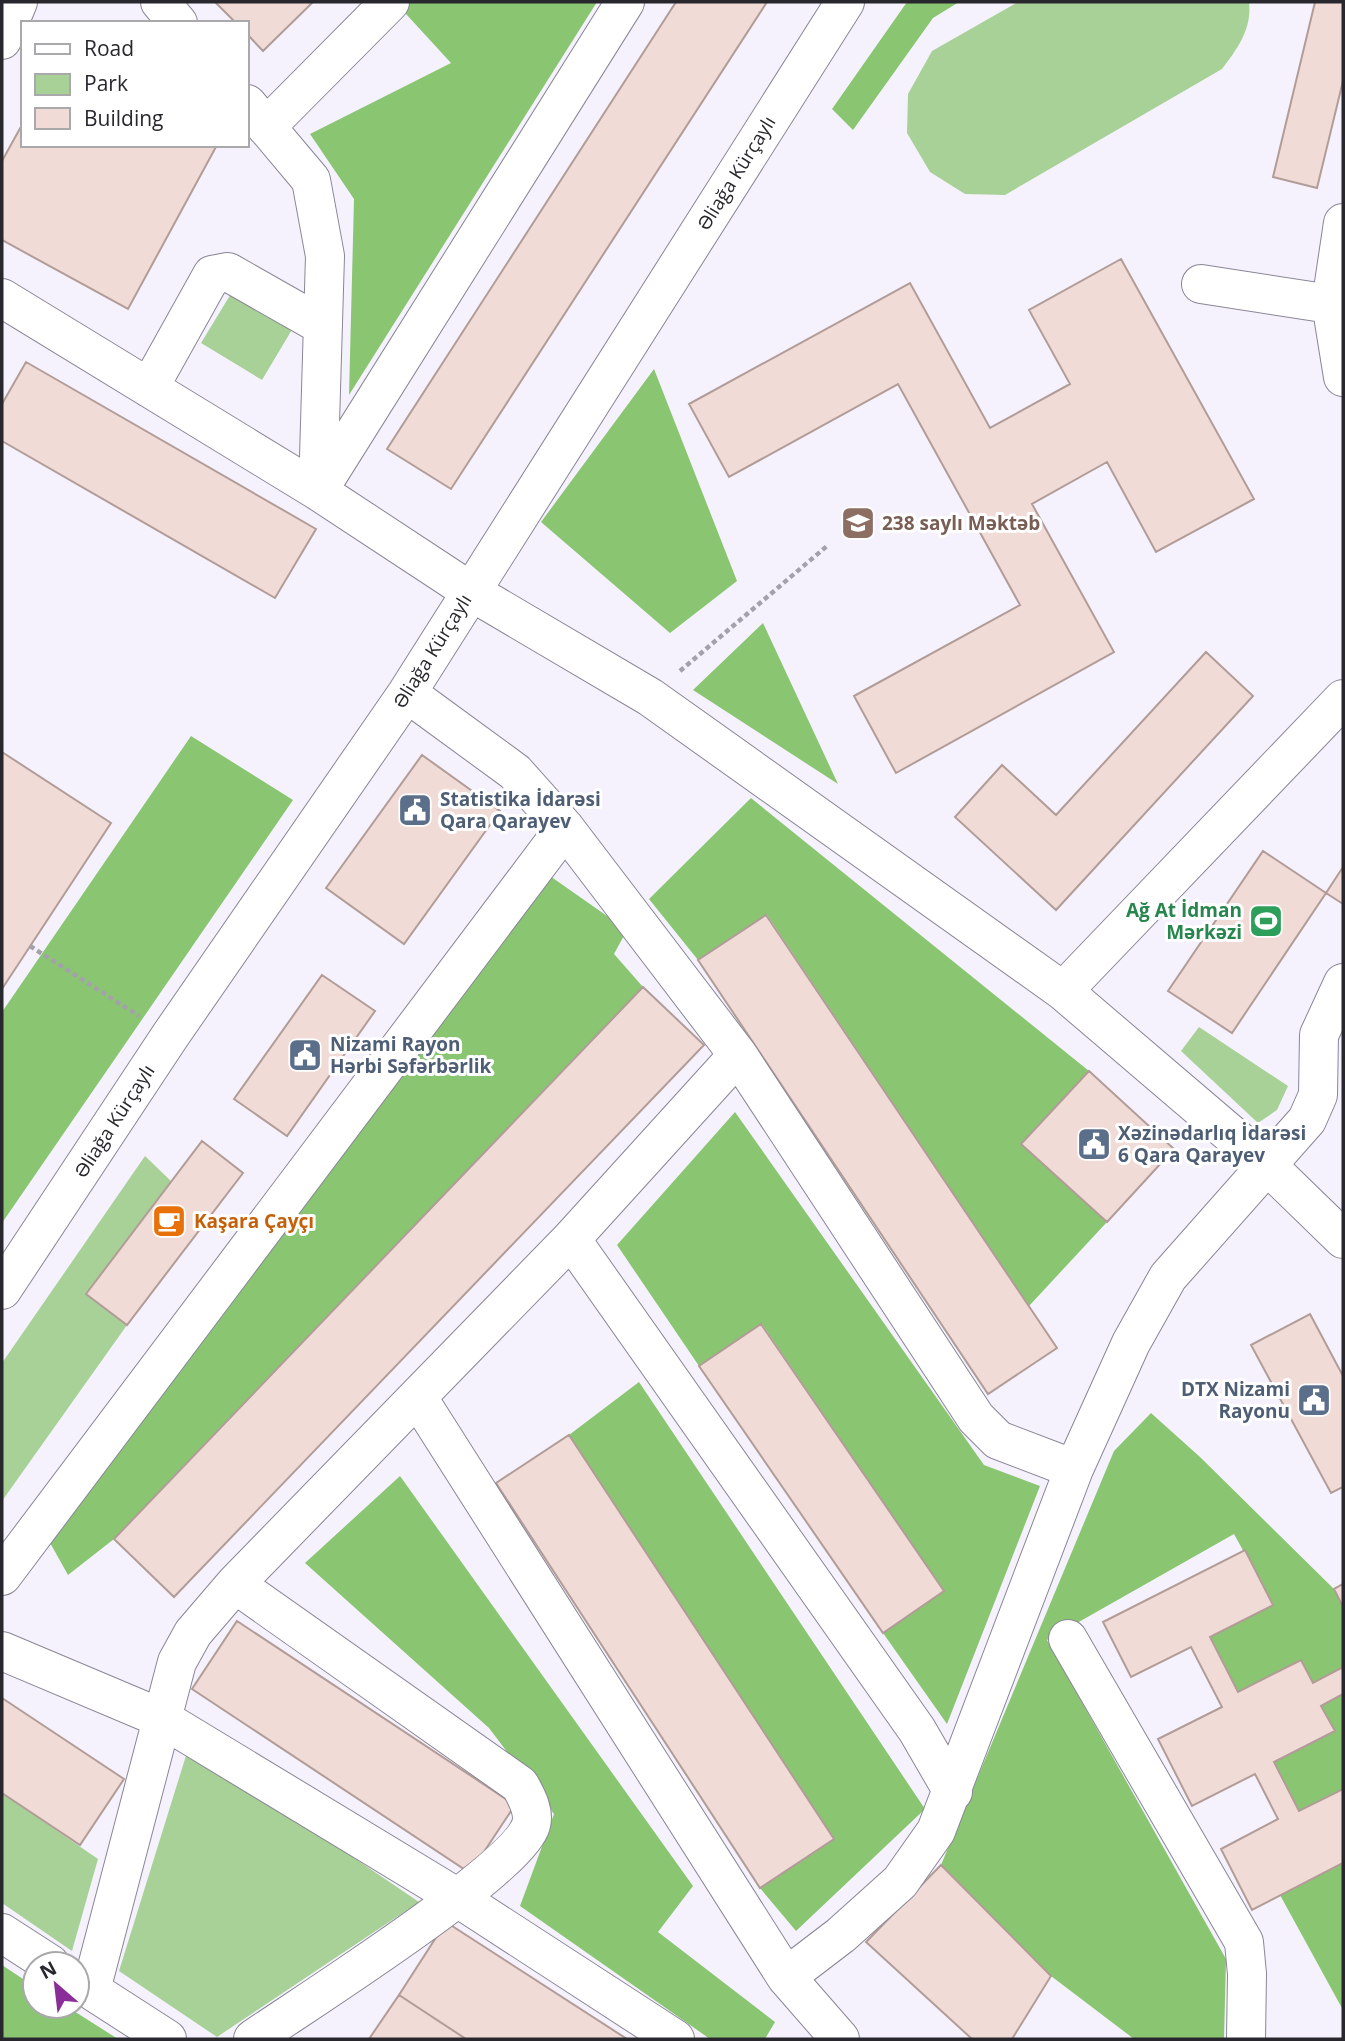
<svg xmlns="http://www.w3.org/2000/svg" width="1345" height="2041" font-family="'Open Sans',sans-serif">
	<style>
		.green { fill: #a8d198 }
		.forest { fill: #8ac572 }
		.building { fill: #f1dbd6; stroke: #b19c98; stroke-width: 2 }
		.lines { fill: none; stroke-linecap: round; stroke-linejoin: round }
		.minor-casing { stroke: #8a8697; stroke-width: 40 }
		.path { stroke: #a4a1aa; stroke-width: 4.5; stroke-dasharray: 5 3.5; stroke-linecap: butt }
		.minor { stroke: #fff; stroke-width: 38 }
		.labels { text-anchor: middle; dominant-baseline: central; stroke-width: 6; stroke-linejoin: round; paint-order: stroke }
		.street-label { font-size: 19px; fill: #29272e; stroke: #fff }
		.education-label { font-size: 19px; font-weight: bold; fill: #785e54; stroke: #fff; text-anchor: start }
		.service-label { font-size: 19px; font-weight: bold; fill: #4e5e75; stroke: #fff; text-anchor: start }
		.leisure-label { font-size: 19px; font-weight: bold; fill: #27864d; stroke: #fff; text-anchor: end }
		.food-label { font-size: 19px; font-weight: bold; fill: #c56008; stroke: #fff; text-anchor: start }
	</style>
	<rect width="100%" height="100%" fill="#f5f2fd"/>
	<path class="green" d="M1018,2h231c3,27 -11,46 -27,67l-217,126 -40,-1 -35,-22 -23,-39 1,-39 24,-43z
		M232,292l61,36 -31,52 -61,-37z
		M1199,1027l89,59 -11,24 -19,13 -77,-72z
		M145,1156l27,26 -86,111 41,32 -125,176v-138z
		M189,1746l230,156 -202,135 -98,-66z
		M2,1793l96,66 -26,92 -70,-48z"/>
	<path class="forest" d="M395,2h202l-248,393 5,-196 -44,-65 141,-71z
		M907,2h52l-26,16 -80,112 -21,-21z
		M654,369l83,212 -67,52 -129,-111z
		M763,623l75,161 -145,-94z
		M191,736l102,64 -291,423v-211z
		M751,798l338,273 -67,73 85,78 -78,84 -262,-391 -69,45 -49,-61z
		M550,876l77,54 -13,24 29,33 -529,552 -46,36 -24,-43z
		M735,1112l249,353 56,21 -93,238 -64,-91 61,-42 -182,-267 -63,42 -82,-121z
		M639,1382l286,427 -129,122 -36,-43 74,-49 -265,-404z
		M1151,1413l49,44 134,132 9,18v60l-30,16 -75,9 -28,-55 63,-32 -39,-71 -187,106 179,319 -2,80h-90l-83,-63 -110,-111 173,-414z
		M400,1476l293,410 -35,46 117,90 -10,17h-55l-190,-133 34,-92 -65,-86 -184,-165z
		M1343,1694v95l-44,22 -25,-49 61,-31 -14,-25z
		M1343,1863v147l-63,-115z
		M2,1965l33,22v19h31l52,33h-116z"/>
	<path class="building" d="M215,2h98l-50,49 -16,-17v-11h-11z
		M676,2h91l-316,487 -64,-40z
		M1315,2h28v79l-26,107 -44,-11z
		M23,123v22h194l-89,164 -126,-69v-79z
		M1121,259l133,240 -98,53 -49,-90 -75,42 82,148 -218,121 -42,-77 166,-91 -122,-221 -169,93 -40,-73 221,-121 80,145 80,-44 -41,-74z
		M26,362l290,167 -41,69 -273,-157v-37z
		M1206,652l47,44 -197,214 -101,-93 47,-52 54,50z
		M2,752l109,71 -109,166z
		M422,755l78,56 -96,133 -78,-56z
		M1263,851l63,42 -94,140 -64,-42z
		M1343,867v37l-17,-11z
		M766,915l291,433 -69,46 -290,-434z
		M322,975l53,36 -88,125 -53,-37z
		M643,987l61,58 -530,552 -60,-58z
		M1089,1071l85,78 -67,73 -86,-78z
		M202,1141l41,32 -116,152 -41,-31z
		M1310,1314l33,62v111l-12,6 -80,-148z
		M761,1324l183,267 -61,42 -184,-267z
		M569,1435l265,404 -74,49 -264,-405z
		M1245,1550l28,55 -63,32 28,55 63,-32 12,23 30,-16v27l-22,12 14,25 -61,31 25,49 44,-22v74l-91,47 -31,-61 57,-30 -23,-45 -63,32 -34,-67 64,-32 -31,-60 -60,30 -28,-55z
		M1343,1584v23l-9,-18z
		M237,1621l278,184 -45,68 -278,-184z
		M2,1698l122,81 -44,66 -78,-52z
		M941,1865l110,111 -39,63h-40l-106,-97z
		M446,1922l181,117h-161l-67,-44z
		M399,1995l67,44h-97z"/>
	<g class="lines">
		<g class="minor-casing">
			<path id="minor" d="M160,2l18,21
				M2,40l16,-38
				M247,104l64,76 14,76 -7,234
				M266,127l124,-125
				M1343,223l-12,80 12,74
				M1201,284l142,22
				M2,298l316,193 152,100 180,106 413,294 205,175 75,73
				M149,388l63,-113 16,-3 95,54
				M318,491l307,-489
				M407,693l108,79 50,56 173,227 238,363 22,22 76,29
				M1063,991l280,-292
				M571,1239l346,491 36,62
				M2,1290l168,-254 237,-343 438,-691
				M418,1398l368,579 55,-42 59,-53 36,-51 138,-362 57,-126 37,-66 139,-157 11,-25 1,-60 24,-52
				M2,1576l563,-748
				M235,1584l285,201c6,11 15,26 11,40 -14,45 -229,180 -278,214
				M1068,1639l176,303 3,32 -1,65
				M2,1651l159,67 297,180 217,141
				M2,1933l48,31
				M786,1977l54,62
				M77,1981l90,58
				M91,1990l86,-328 16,-29 42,-49 336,-345 167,-184"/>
		</g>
		<path class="path" d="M680,671l147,-125
			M30,946l109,70"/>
		<use href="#minor" class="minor"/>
	</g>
	<defs>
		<g id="school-square" transform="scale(1.75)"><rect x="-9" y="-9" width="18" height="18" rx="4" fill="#8d6e63" stroke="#fff"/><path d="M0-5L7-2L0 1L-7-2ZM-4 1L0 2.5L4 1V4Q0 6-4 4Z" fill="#fff"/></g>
		<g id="civic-square" transform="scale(1.75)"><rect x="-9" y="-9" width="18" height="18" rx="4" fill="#5c6f8a" stroke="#fff"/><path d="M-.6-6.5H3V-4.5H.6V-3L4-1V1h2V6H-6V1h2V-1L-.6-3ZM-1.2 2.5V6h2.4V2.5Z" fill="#fff"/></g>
		<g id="stadium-square" transform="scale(1.75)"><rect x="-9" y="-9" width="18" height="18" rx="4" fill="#2e9e5b" stroke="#fff"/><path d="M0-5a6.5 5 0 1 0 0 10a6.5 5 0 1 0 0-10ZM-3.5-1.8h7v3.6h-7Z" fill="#fff"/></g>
		<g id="cafe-square" transform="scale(1.75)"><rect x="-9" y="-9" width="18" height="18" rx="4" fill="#e8710a" stroke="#fff"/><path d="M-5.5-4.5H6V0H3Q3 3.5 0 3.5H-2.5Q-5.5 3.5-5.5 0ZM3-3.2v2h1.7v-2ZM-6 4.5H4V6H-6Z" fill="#fff"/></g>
	</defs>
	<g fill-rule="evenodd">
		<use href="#school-square" x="858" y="523"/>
		<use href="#civic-square" x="415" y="810"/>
		<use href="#stadium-square" x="1266" y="921"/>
		<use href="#civic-square" x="305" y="1055"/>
		<use href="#civic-square" x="1094" y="1144"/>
		<use href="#cafe-square" x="169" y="1221"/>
		<use href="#civic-square" x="1314" y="1400"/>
	</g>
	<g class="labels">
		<g class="street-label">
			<text transform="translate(736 173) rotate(-58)">Əliağa Kürçaylı</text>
			<text transform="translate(432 651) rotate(-58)">Əliağa Kürçaylı</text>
			<text transform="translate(114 1121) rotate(-57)">Əliağa Kürçaylı</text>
		</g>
		<g class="education-label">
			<text x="882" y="523">238 saylı Məktəb</text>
		</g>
		<g class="service-label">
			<text x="440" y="799">Statistika İdarəsi<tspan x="440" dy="22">Qara Qarayev</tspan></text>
			<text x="330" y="1044">Nizami Rayon<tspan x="330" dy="22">Hərbi Səfərbərlik</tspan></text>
			<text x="1118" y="1133">Xəzinədarlıq İdarəsi<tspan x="1118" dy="22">6 Qara Qarayev</tspan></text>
			<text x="1290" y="1389" text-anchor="end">DTX Nizami<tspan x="1290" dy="22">Rayonu</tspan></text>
		</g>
		<g class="leisure-label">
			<text x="1242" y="910">Ağ At İdman<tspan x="1242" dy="22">Mərkəzi</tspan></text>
		</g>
		<g class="food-label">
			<text x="194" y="1221">Kaşara Çayçı</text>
		</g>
	</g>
	<rect width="1345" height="2041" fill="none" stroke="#29272e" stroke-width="7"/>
	<rect x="21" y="21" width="228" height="126" fill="#ffffff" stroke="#a9a9ab" stroke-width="2"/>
	<rect x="35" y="44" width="35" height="10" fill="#ffffff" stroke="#a9a9ab" stroke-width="2"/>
	<text x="84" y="56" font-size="21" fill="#29272e">Road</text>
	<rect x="35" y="74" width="35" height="21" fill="#a8d198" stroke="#a9a9ab" stroke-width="2"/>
	<text x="84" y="91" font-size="21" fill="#29272e">Park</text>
	<rect x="35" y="108" width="35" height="21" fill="#f1dbd6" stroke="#a9a9ab" stroke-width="2"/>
	<text x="84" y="126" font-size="21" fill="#29272e">Building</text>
	<g transform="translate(56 1985) rotate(332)"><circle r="33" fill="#ffffff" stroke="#a9a9ab" stroke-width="2"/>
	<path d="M0-5L12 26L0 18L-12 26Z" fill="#8a2d98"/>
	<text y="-10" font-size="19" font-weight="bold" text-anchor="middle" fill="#29272e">N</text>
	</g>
</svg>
